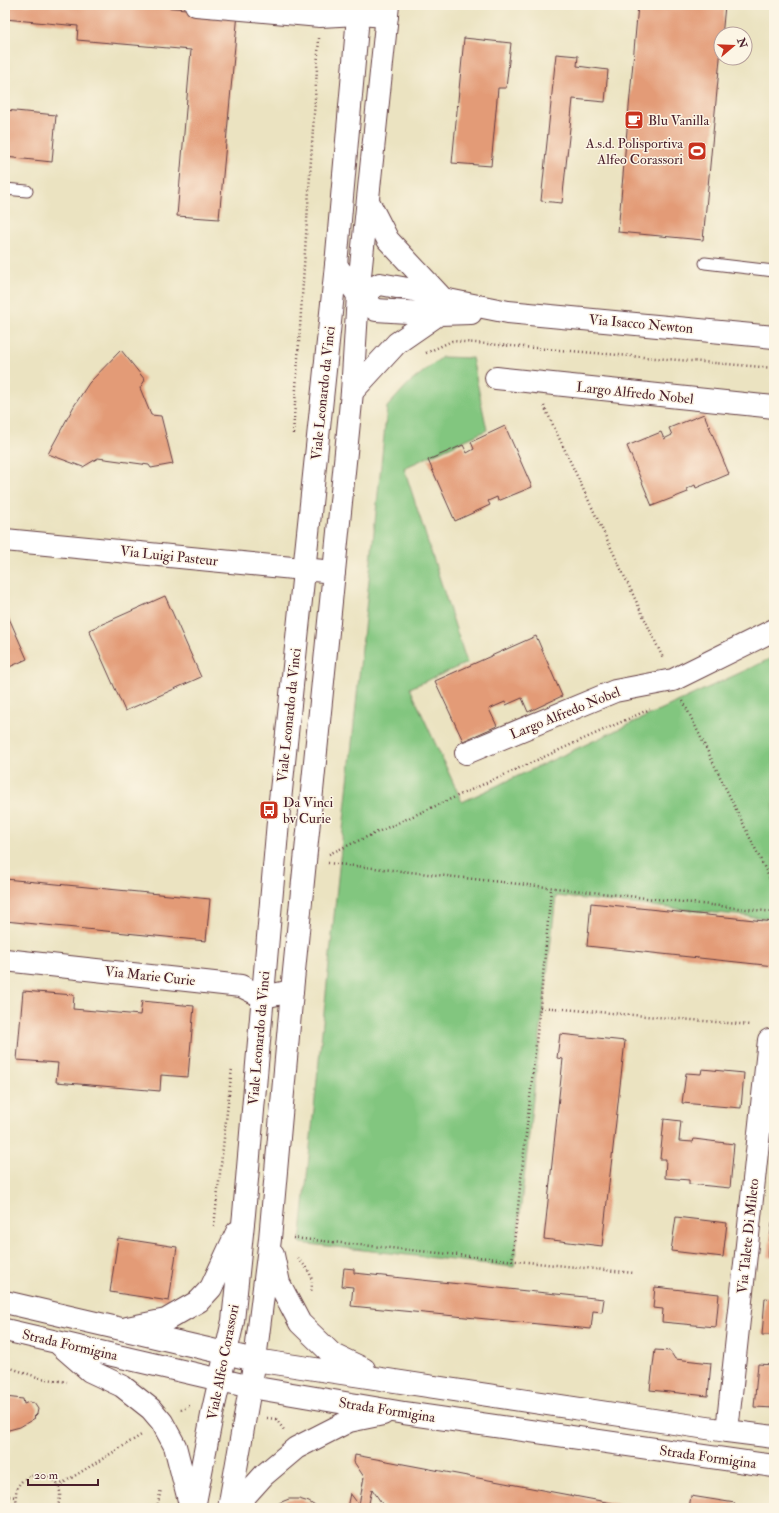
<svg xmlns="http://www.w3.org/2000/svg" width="779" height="1513" font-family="'IM FELL Double Pica',serif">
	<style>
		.green { fill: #82c67f; stroke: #667255 }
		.building { fill: #e39b77 }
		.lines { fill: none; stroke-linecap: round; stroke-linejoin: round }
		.lane-casing { stroke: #623c42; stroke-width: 13 }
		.street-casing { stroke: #623c42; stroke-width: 24 }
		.secondary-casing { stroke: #623c42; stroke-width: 24 }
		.path { stroke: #623c42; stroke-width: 2.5; stroke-dasharray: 1 3; stroke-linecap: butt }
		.lane { stroke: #fff; stroke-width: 11 }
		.street { stroke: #fff; stroke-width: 22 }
		.secondary { stroke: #fff; stroke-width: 22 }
		.labels { text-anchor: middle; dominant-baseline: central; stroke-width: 3; stroke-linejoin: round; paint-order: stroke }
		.poi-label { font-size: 14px; fill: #4a1f2b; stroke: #fcf5e5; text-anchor: start }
		.street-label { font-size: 14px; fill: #4a1f2b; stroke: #fcf5e5 }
	</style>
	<rect width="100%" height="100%" fill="#fcf5e5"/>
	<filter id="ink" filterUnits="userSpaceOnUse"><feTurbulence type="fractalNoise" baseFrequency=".025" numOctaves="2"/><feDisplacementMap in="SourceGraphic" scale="8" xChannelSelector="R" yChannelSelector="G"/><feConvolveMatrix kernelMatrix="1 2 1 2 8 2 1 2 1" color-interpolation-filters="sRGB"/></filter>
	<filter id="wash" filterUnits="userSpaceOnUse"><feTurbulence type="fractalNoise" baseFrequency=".012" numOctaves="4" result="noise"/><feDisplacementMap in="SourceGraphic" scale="16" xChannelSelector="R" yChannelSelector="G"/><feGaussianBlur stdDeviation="0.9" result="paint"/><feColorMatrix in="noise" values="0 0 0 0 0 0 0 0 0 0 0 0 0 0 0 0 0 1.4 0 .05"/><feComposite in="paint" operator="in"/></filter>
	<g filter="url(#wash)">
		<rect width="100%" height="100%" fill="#ebe3c1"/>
		<path class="green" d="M442,357l30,1 15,72 -83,38 63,195 -57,25 52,114 312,-145v262l-218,-23 -42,371 -214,-24 87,-836 21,-23z"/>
		<g id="blocks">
			<path class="building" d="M5,5h131l102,8 -19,206 -42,-3 14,-166 -114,-10 1,-14 -73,-7z
				M638,5h87l-22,235 -85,-8z
				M464,38l47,5 -5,45h-8l-7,78 -39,-3z
				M556,54l22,2 -1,10 31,4 -3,32 -32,-3 -11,104 -21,-2z
				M5,110l51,5 -4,47 -47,-5z
				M121,350l24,30 -5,8 11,27 10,1 12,48 -22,4 -2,-3 -51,-7 -15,9 -35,-13 26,-48 15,-23z
				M704,414l25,60 -33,14 -1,-3 -8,4 1,3 -36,14 -25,-60 34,-14 3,7 8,-4 -3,-7z
				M505,426l27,61 -34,14 -1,-4 -9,4 2,4 -35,16 -27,-61 35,-15 4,8 7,-4 -3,-7z
				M165,596l36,81 -76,34 -36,-81z
				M5,609l22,50 -22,10z
				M536,636l26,60 -34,16 -6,-14 -16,7 -1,-3 -16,7 8,17 -34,15 -28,-60z
				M5,879l205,20 -4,42 -201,-20z
				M591,903l183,19v44l-187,-20z
				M23,991l51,4 -1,14 67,6 2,-14 52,5 -6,71 -27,-2 -1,16 -104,-9 2,-19 -41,-3z
				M560,1034l65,7 -23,205 -58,-7 19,-180 -6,-1z
				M702,1069l42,4 -3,35 -59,-5 4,-30 15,1z
				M664,1119l17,2 -2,20 14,1 1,-3 40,5 -4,44 -41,-4v-4l-24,-2 1,-19h-6z
				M676,1217l51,6 -4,34 -52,-6z
				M772,1222h2v36l-6,-1z
				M118,1238l59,9 -8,54 -59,-9z
				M344,1268l10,1v4l250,26 -2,13 -9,-1 -2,18 -240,-23 2,-19 -11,-1z
				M655,1287l64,7 -3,33 -54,-5 1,-13 -10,-1z
				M765,1298l9,1v36h-12z
				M655,1350l15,1 5,8 36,4 -3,33 -58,-6z
				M758,1364l16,1v43l-20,-1z
				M5,1397l18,2 1,5 5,-2 5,1 4,6 -1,5 -3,3 1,1 -15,9 -15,4z
				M355,1455l278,52v1h-248l-13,-19 -4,19h-21l3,-15 9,12 5,-28 -10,-15z
				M691,1496l44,7 -1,5h-45z
				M289,1499h10l10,3 9,6h-45l6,-5z"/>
		</g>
	</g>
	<g filter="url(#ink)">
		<use href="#blocks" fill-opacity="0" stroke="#623c42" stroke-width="1"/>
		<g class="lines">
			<g class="lane-casing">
				<path id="lane" d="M5,189l22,2
					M705,263l69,8"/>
			</g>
			<g class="street-casing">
				<path id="street" d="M196,5l124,11 38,-2 29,2
					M368,201l20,39 54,58
					M336,265l22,30 18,15 63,4 32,-1
					M358,295l22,-11 50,9 13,6 65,13 266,25
					M496,378l278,29
					M352,392l45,-49 42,-29
					M5,540l329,32
					M466,753l149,-62 58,-11 101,-50
					M5,960l236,26 22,11 29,-6
					M727,1431l42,-391"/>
			</g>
			<g class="secondary-casing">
				<path id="secondary" d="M273,1255l6,28 21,40 32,31 32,15
					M5,1302l250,58 472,71 47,6
					M127,1328l39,-8 33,-19 12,-13 26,-56
					M5,1330l246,57 153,26 370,53
					M59,1344l31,27 32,15 29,23 11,13 13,24 16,62
					M194,1508l19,-98 20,-89 11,-107 35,-404 57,-545 23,-260
					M229,1508l26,-148 15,-121 22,-248 60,-599 6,-97 30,-290
					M237,1508l9,-13 18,-20 32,-27 53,-27 34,-7"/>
			</g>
			<path class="path" d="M426,353l26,-12 322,27
				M544,406l119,252
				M293,434l26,-396
				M683,701l91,186
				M329,854l321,-145
				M328,863l446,49
				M540,1007l211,18
				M214,1226l18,-158
				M293,1238l341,35
				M298,1258c11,13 16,17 13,34
				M512,1261l28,-254 11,-118
				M5,1366l35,12 27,4
				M181,1410l8,-4h2
				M267,1418l9,1
				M276,1419l8,11
				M58,1486l85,-52
				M5,1496l11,1
				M19,1508c-19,-42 57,-46 38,0
				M157,1508l4,-19"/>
			<use href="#lane" class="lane"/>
			<use href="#street" class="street"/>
			<use href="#secondary" class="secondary"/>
		</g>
	</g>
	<defs>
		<g id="cafe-square" transform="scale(1)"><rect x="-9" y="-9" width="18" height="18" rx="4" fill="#c8321e" stroke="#fcf5e5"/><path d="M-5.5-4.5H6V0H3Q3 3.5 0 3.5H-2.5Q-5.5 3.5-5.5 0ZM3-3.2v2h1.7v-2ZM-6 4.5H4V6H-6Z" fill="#fff"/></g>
		<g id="stadium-square" transform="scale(1)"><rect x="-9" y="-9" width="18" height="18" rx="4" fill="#c8321e" stroke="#fcf5e5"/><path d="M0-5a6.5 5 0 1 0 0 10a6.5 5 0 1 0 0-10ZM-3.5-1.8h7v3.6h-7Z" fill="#fff"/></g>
		<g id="bus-square" transform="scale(1)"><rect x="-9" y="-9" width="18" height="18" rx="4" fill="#c8321e" stroke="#fcf5e5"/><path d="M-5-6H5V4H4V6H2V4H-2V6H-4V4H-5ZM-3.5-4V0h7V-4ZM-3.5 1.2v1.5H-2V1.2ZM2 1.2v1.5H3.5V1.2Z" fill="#fff"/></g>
	</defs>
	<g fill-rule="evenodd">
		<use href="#cafe-square" x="634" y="120"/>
		<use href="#stadium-square" x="697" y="151"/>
		<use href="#bus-square" x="269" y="810"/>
	</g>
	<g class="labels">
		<g class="poi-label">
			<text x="648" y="120">Blu Vanilla</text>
			<text x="683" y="143" text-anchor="end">A.s.d. Polisportiva<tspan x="683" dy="16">Alfeo Corassori</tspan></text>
			<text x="283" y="802">Da Vinci<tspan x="283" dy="16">bv Curie</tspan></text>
		</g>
		<g class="street-label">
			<text transform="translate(641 324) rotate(5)">Via Isacco Newton</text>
			<text transform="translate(323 393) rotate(-84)">Viale Leonardo da Vinci</text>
			<text transform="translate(635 393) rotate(6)">Largo Alfredo Nobel</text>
			<text transform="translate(169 556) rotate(6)">Via Luigi Pasteur</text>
			<text transform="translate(565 713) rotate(-22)">Largo Alfredo Nobel</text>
			<text transform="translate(289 715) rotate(-84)">Viale Leonardo da Vinci</text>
			<text transform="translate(150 976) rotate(6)">Via Marie Curie</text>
			<text transform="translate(259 1038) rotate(-85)">Viale Leonardo da Vinci</text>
			<text transform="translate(748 1236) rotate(-84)">Via Talete Di Mileto</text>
			<text transform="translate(70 1345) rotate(13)">Strada Formigina</text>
			<text transform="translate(223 1362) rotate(-79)">Viale Alfeo Corassori</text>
			<text transform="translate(387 1410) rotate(9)">Strada Formigina</text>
			<text transform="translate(708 1457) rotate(8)">Strada Formigina</text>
		</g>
	</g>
	<rect width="779" height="1513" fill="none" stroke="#fcf5e5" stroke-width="20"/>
	<g transform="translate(733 46) rotate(71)"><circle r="19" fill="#fcf5e5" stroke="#b59f9b"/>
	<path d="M0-3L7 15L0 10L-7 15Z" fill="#c8321e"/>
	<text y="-6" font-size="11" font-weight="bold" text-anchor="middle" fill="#4a1f2b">N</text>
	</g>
	<path d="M28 1479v6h70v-6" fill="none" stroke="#4a1f2b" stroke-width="2"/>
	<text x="34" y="1479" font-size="12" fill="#4a1f2b" stroke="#fcf5e5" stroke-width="3" paint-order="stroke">20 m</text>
</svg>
